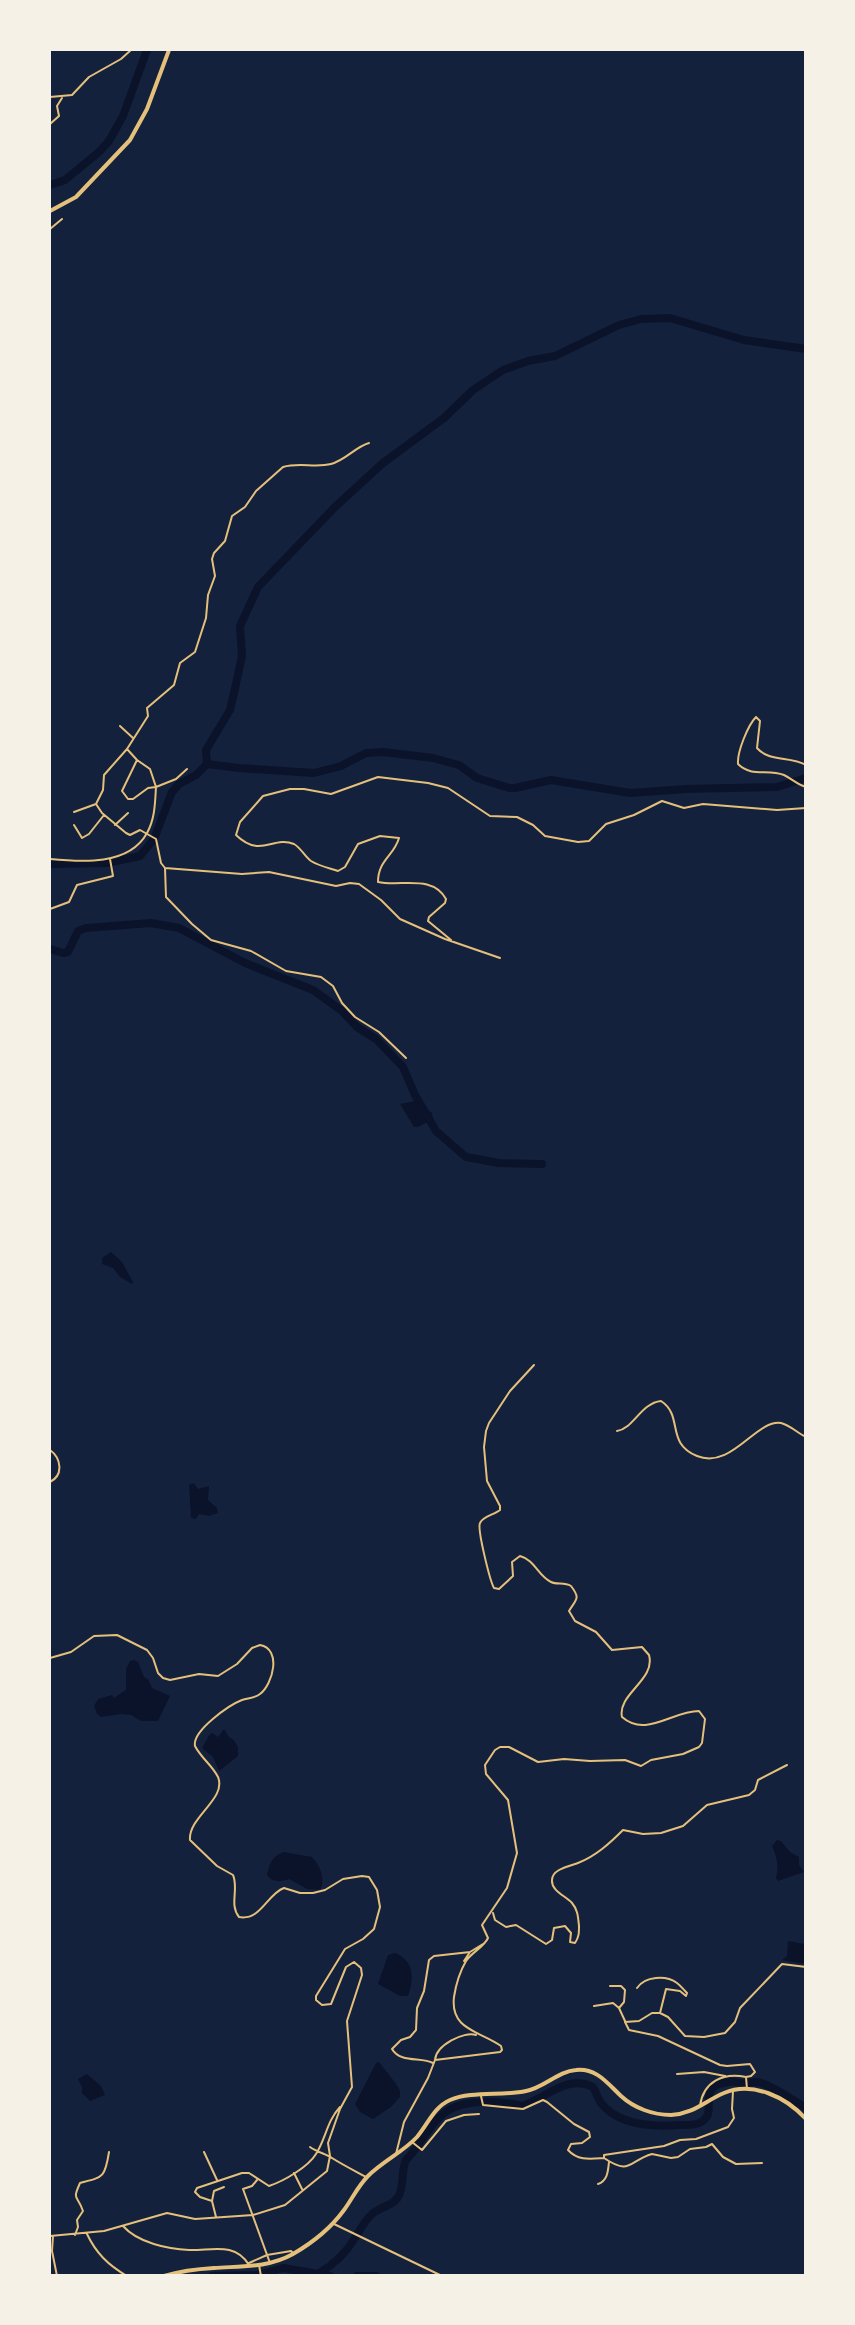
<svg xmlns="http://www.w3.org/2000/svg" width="855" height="2325" font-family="'Times New Roman',serif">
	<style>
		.water { fill: #0b132b }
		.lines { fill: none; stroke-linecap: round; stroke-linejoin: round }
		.river { stroke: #0b132b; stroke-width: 8 }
		.minor { stroke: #e5c07b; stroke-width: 2 }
		.secondary { stroke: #e5c07b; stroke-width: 4 }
		.primary { stroke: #e5c07b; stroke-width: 4 }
	</style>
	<rect width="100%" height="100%" fill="#14213d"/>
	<path class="water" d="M415,1101l17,12 1,6 -15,8h-4l-14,-23z
		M111,1252l11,10 11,20 -1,2 -12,-7 -7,-9 -11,-4v-6z
		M194,1483l4,6 11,-3 -1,14 9,8 1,5 -9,3 -10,-2 -3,5 -5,-1 -2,-33z
		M134,1660l4,2 6,15 4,2 4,9 18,8 -12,25h-17l-10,-6 -10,-1 -20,3 -4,-3 -3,-8 4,-7 14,-4 2,3 12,-8v-21l4,-8z
		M224,1729l5,8 5,3 4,7v9l-19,15 -6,-14 -11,-9 8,-14 2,-1 6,4z
		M777,1840l4,1 9,11 9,5v8l5,7 -26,9 -2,-3c3,-13 1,-20 -4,-32z
		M284,1852l28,5c8,8 14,23 8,33l-13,-1 -18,-10c-9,3 -16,4 -22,-4 2,-11 5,-19 17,-23z
		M788,1941l17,3v20l-23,-4 5,-4z
		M395,1953c20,8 19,26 13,43h-8l-22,-12 10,-29z
		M379,2062l18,23 3,6v6l-9,10 -18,12 -13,-7 -5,-8 21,-41z
		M87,2074l14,12 4,9 -15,6 -8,-8v-6l-4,-8z"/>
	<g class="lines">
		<path class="river" d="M50,185l15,-5 34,-28 10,-11 14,-25 24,-66
			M207,764l-1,-14 24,-40 4,-17 8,-37 -2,-30 18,-39 77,-80 48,-44 61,-45 29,-28 30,-20 25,-9 27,-5 64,-31 22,-6 29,-1 74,22 62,9
			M207,764l32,4 75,5 27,-7 25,-13 17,-1 50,6 26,7 18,13 32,10h6l36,-8 79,13 56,-4 91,-2 29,-9
			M50,864l57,-1 33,-7 14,-17 18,-47 7,-8 17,-9 11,-11
			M50,949l13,4 5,-1 10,-21 8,-3 65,-5 28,5 66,35 68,27 29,21 15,16 19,12 27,28 12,28 21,36 30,26 33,6 43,1
			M318,2274c15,-9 28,-21 37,-36 5,-8 9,-16 16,-23 9,-9 25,-9 29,-22 4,-11 1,-22 6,-33 13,-13 21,-32 35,-44 18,-18 58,-16 81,-10 24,-8 45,-32 71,-19 3,5 5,12 8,16 18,23 52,24 78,22 8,0 20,1 26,-6 11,-11 -9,-33 24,-37 5,-1 9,1 14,1 4,0 9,-1 14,-1 14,2 35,18 49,26
			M212,2276l45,-1 26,-7 47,8
			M357,2276h19"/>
		<path class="minor" d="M50,97l22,-2 17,-18 32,-18 10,-9
			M50,124l9,-8 -2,-10 5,-8
			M50,229l12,-10
			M369,443c-14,4 -23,17 -38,21 -16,4 -32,-2 -48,3l-27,24 -11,16 -13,9 -7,25 -11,12 -2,6 3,17 -7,19 -2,23 -11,34 -15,11 -6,22 -27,23 1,8 -21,33 -23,26 -1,15 -7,14 6,9 24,20 4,2 10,-5 16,9 5,24 4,5 1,29 26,27 19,16 40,11 35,20 35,6 12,9 9,17 13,14 24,15 27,26
			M120,726l13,12
			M127,749l10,11 -15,31 6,8h5l15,-11 8,-1 -6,-18 -13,-9
			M806,765c-16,-9 -37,-3 -49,-17l3,-27 -4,-4c-8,8 -19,35 -18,47 14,14 30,4 46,11 8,4 14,10 22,12
			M74,812l22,-8
			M74,825l8,13 7,-4 15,-19
			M115,825l13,-12
			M50,859c31,3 79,7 97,-26 8,-14 8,-30 9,-46l20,-8 11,-10
			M165,868l77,6 27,-2 67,14 14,-3 9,1 22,16 19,19 45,20 55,19
			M50,909l19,-7 8,-17 36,-9 -3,-17
			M451,940l-23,-19 1,-4 16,-14 1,-4c-14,-25 -45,-12 -68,-17 0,-22 16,-26 21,-44l-19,-2 -22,8 -13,23 -7,4c-9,-3 -19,-5 -27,-10 -6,-4 -10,-13 -17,-17 -21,-9 -33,15 -58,-9l4,-13 23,-26 27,-7h14l27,5 47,-17 50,6 20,5 42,28 27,1 16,8 12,11 33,6 11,-1 17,-17 28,-9 28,-14 22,7 19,-4 74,6 29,-2
			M617,1431c16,-2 24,-28 44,-30 23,15 4,42 36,55 35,14 59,-37 84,-33 9,2 16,10 25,14
			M50,1450c11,8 14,25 0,32
			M50,1658l21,-6 23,-16 23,-1 30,15 6,8 5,15 5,5 7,2 29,-6 19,2 19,-12 15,-16 8,-3c22,4 13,39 0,49 -5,4 -12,4 -18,6 -13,5 -50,31 -47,46 6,12 17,19 23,31 9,22 -30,40 -28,63l27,26 16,9c6,14 -4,30 6,42 22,4 28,-23 45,-29l16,5h13l12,-3 18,-11 19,-3 7,1 8,13 3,17 -6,22 -11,10 -18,10 -29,47v4l6,5 9,-1 15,-37 8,-5 7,6 1,7 -15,46 5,66 -12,22 -12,34 2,13 -3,15 -42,34 -32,10 -58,4 -28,-6 -63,18 -54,5
			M493,1913l2,7 11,7 10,-2 30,19 6,-4 2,-12 11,-2 6,7 -1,9 5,1c4,-6 4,-10 4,-17 -1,-9 -1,-16 -7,-23 -6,-7 -21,-12 -20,-23 0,-11 18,-14 26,-17 18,-7 32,-20 45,-33l20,4 18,-1 22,-7 24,-21 42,-10 6,-5 3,-10 29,-15
			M464,1961l6,-9 13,-8
			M610,1986h11l4,4 -1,12 -5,6
			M637,1988c8,-12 29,-13 40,-5 4,3 7,7 10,10l-1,3 -6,-5 -14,-2 -6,24
			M594,2006l19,-3 6,5 6,13
			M435,2060c1,-15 29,-29 41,-25
			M433,2063c-12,-6 -33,0 -41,-14l9,-9 9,-3 6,-7 1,-22 7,-17 5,-31 5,-4 36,-4
			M677,2074l27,-2 21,4
			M747,2089l-1,-12 5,-1 4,-4 -5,-8 -23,2 -7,-1 -62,-29 -29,-6 -4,-8 14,-1 13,-8h8l8,4 17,19 19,1 21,-4 10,-11 5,-14 42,-44 24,3
			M481,2096l2,9 40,4 20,-9 4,2 27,22 15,8 1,5 -8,6 -11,1 -3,6c10,11 22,9 36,8v-3l60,-9 16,-6 16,-1 32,-12 6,-9 -2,-9 1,-18
			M700,2106c3,-24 23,-34 46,-29
			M412,2142l10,8 24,-29 18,-6 15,-1
			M310,2147c7,5 16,7 22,11 11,7 23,13 34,19
			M204,2152l13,28
			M396,2154l8,-32 24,-44 7,-18 65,-8 2,-2 -1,-4c-21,-15 -51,-16 -47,-49 2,-13 5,-24 12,-36 6,-9 18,-14 22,-23l-6,-13 25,-37 10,-35 -9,-53 -22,-26 -1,-9 10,-15 5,-3h9l29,15 26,-3 26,2 35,-1 16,6 10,-6 32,-6 16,-7 3,-4 3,-24 -6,-8c-27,0 -53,27 -77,6 -5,-23 34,-37 27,-62l-7,-8 -30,3 -16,-18 -21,-11 -6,-10c7,-12 12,-12 2,-25 -7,-4 -14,-1 -20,-4 -13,-6 -16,-22 -31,-26l-8,6 1,14 -14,13 -5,-1c-4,-7 -17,-59 -14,-65 3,-7 14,-8 20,-13v-4l-13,-25 -3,-34 2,-16 3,-8 21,-32 24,-26
			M604,2158c27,18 24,3 48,-4l19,4 7,-1 12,-8 16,-2 6,-3 11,13 13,7 26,-1
			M294,2173l8,16
			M257,2180l-5,6 -9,3 27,74
			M598,2184c10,-3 10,-14 11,-22
			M212,2201l2,-10 10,-4
			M216,2217l-4,-16 -12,-4 -5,-5 2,-4 45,-15h7l20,13c15,-5 39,-19 47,-32 10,-16 11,-33 24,-47
			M334,2224l108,52
			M123,2226c15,17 45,23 66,24 21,1 46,-9 60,15
			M87,2234c9,19 21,31 40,42
			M75,2235l3,-8 -1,-7 6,-9c-6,-17 -11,-10 -3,-28 23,-6 25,-5 29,-31
			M53,2236l-1,15 5,25
			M249,2263l18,-8 24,-4 2,2
			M259,2265l2,11
			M550,2276v-1"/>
		<path class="secondary" d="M50,211l26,-14 54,-57 17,-31 22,-59"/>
		<path class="primary" d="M164,2276c17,-5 33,-7 50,-8 27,-2 54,0 79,-14 19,-11 38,-26 51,-44 8,-11 14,-24 24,-34 15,-15 35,-24 49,-39 11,-13 17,-30 33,-37 21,-9 53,-4 76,-9 18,-3 32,-20 50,-21 21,-2 31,13 45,26 13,12 32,19 50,19 22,-1 34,-14 53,-22 29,-12 62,4 82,26"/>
	</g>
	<rect width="855" height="2325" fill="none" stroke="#f6f1e7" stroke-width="102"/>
</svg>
